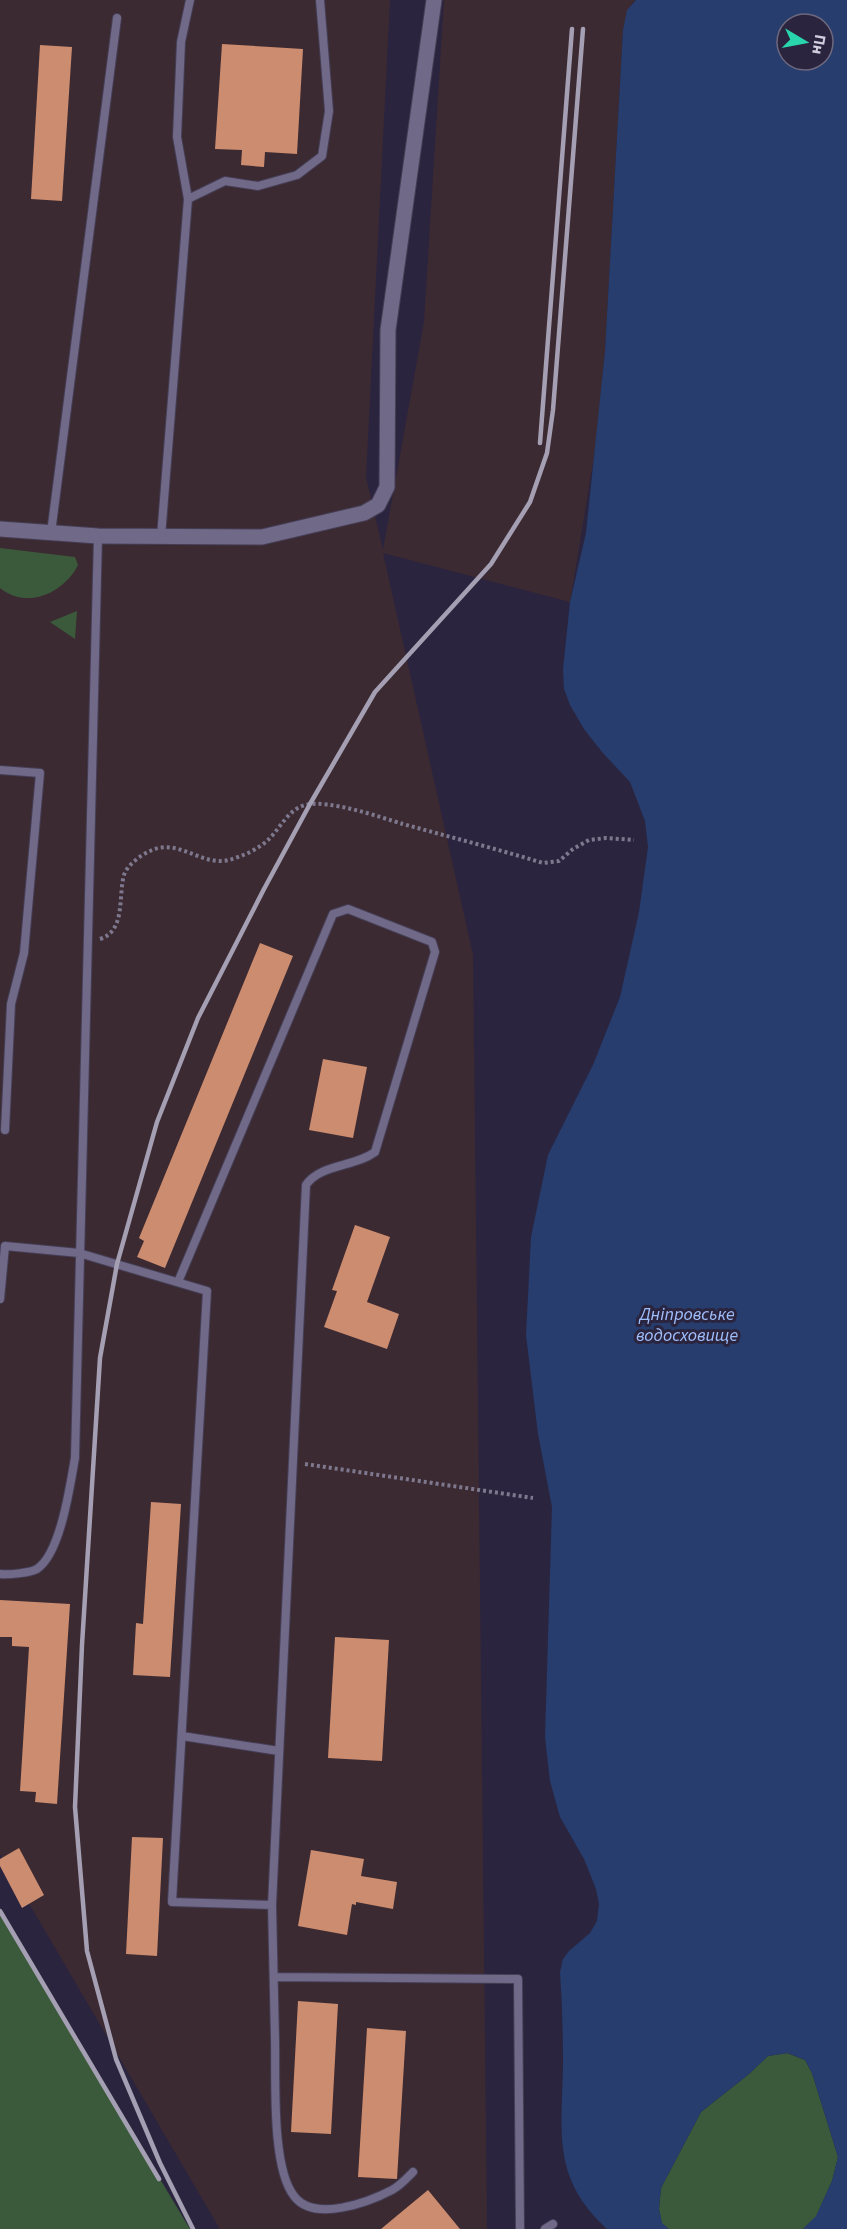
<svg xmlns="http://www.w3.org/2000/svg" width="847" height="2229" font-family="'Source Sans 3',sans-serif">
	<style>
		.industrial { fill: #3c2a32 }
		.green { fill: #3b5a3b }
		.water { fill: #263d6d; fill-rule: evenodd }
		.building { fill: #cc8c6f }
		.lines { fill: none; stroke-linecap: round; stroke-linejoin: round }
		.lane-casing { stroke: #453e55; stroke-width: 10 }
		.street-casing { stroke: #453e55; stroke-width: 17 }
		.path { stroke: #7d788d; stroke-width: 4; stroke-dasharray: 3 3; stroke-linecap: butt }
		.lane { stroke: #706987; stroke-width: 8 }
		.street { stroke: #706987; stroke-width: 15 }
		.rail { stroke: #a49fb2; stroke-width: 4.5 }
		.labels { text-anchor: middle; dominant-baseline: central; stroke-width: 6; stroke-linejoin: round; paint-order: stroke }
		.water-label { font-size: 18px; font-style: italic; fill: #9fbefc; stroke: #2b243e }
	</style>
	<rect width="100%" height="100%" fill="#2b243e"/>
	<path class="industrial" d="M0,0h390l-24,477 17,73 41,-228 20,-322h192l-3,2 -10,28 -18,321 -10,99 -25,152 -187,-49 90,402 14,1274h-267l-220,-375z"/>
	<path class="green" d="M0,548l75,9 3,8c-14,28 -51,45 -78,23z
		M77,611l-2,28 -25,-17z
		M0,1912l190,317h-190z
		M787,2053l18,7 7,13 26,84 -6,24 -16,36 -13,12h-134l-7,-5 -3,-15 2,-21 40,-76 48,-38 19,-18z"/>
	<path class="water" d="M636,0h211v2229h-44l13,-13 16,-35 6,-24 -26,-84 -7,-13 -17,-7 -20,3 -19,18 -48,38 -40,76 -2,21 3,14 7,6h-62c-58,-53 -44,-100 -44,-170 0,-29 -1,-58 -3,-87l3,-13 6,-8 21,-18 7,-12 2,-17 -3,-15 -12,-30 -24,-42 -10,-36 -5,-44 7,-230 -14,-73 -12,-99 5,-98 17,-82 45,-90 27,-68 19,-85 9,-65 -3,-26 -15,-39 -28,-30 -18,-23 -14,-24 -6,-16 -1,-20 7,-67 16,-69 19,-182 18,-321 4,-20zM787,24h36v36h-36z"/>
	<path class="building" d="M222,44l81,5 -6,105 -32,-2 -1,15 -23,-2 1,-15 -27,-1z
		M40,45l32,2 -10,154 -31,-2z
		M260,943l33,13 -128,312 -28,-11 7,-16 -5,-3z
		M323,1059l44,8 -14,71 -44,-8z
		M355,1225l35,12 -23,65 32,12 -12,35 -63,-22 13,-36 -5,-1z
		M151,1502l30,2 -11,173 -37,-2 3,-52 7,1z
		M0,1600l70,4 -13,200 -22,-2 1,-10 -16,-1 9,-144 -17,-1v-9h-12z
		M335,1637l54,3 -7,121 -54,-3z
		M132,1837l31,1 -6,118 -31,-2z
		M19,1848l25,47 -22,13 -22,-42v-7z
		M311,1850l53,9 -3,17 36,6 -4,27 -37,-7v3l-4,-1 -5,31 -49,-9z
		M298,2001l40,3 -7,130 -40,-2z
		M367,2028l39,3 -9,148 -39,-2z
		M428,2190l32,39h-79l18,-15z"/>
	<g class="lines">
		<g class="lane-casing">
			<path id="lane" d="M188,199l37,-18 33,5 39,-11 25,-19 7,-45 -9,-111
				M51,533l66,-515
				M161,537l27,-338 -11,-62 4,-95 9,-42
				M0,770l40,3 -16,180 -13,51 -6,126
				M178,1282l155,-368 15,-5 84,33 3,10 -60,200c-20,15 -55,12 -69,33l-34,720
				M0,1299l5,-53 74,7 128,38 -35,611 100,3c1,45 2,89 3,134 1,38 -4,128 19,157 20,27 75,6 98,-6 8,-4 15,-12 21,-18
				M0,1574c8,1 30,-1 37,-5 24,-16 33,-84 38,-111l23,-922
				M182,1736l97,15
				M274,1977l244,2 2,250
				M545,2229l8,-5"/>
		</g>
		<g class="street-casing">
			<path id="street" d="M0,529l98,7 164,1 102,-24 14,-8 9,-18 1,-157 46,-330"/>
		</g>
		<path class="path" d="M100,939c26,-8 18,-43 24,-64 3,-10 17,-20 26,-24 28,-14 52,16 79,9 14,-4 30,-11 40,-21 12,-12 19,-29 36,-34 23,-6 75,12 98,19 47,13 94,25 140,39l16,-2 14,-12 16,-9 17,-2 28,2
			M305,1464l228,34"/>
		<use href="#lane" class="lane"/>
		<use href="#street" class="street"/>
		<path class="rail" d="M540,443l32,-414
			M0,1911l159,268
			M193,2229l-33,-66 -44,-104 -29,-108 -12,-144 7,-162 18,-287 17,-94 40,-142 41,-104 66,-129 46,-85 65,-112 116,-128 39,-62 17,-49 6,-43 30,-381"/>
	</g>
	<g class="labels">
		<g class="water-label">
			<text x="687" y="1314">Дніпровське<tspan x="687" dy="21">водосховище</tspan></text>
		</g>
	</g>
	<g transform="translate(805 42) rotate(100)"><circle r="28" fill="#2b243e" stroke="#6e687e" stroke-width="1.5"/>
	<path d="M0-4.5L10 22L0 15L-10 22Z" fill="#28d5ad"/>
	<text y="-9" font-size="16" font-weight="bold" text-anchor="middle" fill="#d2cedf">Пн</text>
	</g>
</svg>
